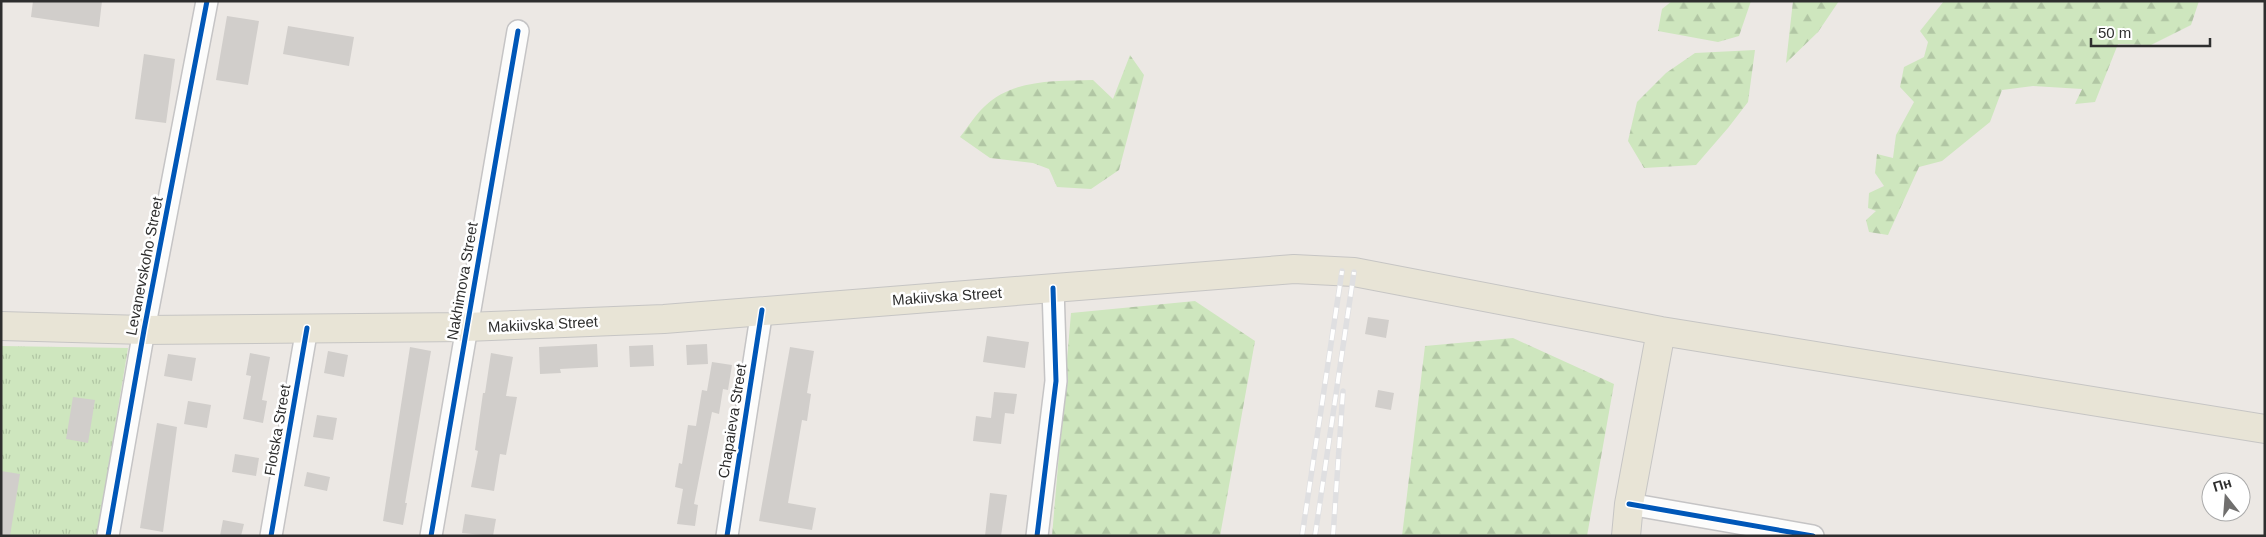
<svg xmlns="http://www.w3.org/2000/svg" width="2266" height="537" font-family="Helvetica,sans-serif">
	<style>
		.forest { fill: url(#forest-firs) }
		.park { fill: url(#park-tufts) }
		.building { fill: #d1cecb }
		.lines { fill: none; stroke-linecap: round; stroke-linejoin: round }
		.minor-casing { stroke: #c5c4c5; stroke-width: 24 }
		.major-casing { stroke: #c6c5c4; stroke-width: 30 }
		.minor { stroke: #fcfcfb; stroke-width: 21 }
		.major { stroke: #e8e4d6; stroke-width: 28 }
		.rail-casing { stroke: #dfdfe1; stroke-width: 5.5 }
		.rail { stroke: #fff; stroke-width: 4; stroke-dasharray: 11; stroke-linecap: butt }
		.cycleway-casing { stroke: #fff; stroke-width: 8 }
		.cycleway { stroke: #0057b8; stroke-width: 5 }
		.labels { text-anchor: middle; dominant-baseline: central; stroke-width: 5; stroke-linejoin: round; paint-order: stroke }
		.street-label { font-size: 15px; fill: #2e2e2e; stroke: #fff }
	</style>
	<defs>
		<pattern id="forest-firs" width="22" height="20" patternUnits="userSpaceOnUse" patternTransform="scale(1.25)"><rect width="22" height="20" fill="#cee6be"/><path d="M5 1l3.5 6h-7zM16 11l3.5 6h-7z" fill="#b1c6a4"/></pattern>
		<pattern id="park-tufts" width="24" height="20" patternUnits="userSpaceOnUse" patternTransform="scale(1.25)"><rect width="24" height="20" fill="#cee6be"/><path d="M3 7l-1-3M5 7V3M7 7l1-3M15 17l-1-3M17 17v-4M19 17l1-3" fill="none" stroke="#b1c6a4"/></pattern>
	</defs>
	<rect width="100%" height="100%" fill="#ece8e4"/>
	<path class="forest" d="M1672,1h79l-12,35 -21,6 -60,-11 4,-22z
		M1793,1h46l-21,31 -32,31z
		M1944,1h255l-8,24 -40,20 -33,-1 -23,58 -20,2 7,-15 -49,-3 -31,4 -12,32 -48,39 -23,6 -31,68 -19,-3 -3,-12 10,-9 -8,-3 1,-15 15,-7 -9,-13 2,-19 16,4 3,-23 18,-33 -14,-15 4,-20 20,-10 4,-15 -8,-11z
		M1755,50l-7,52 -20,26 -32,37 -52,3 -16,-27 9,-39 29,-29 29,-20z
		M1130,55l14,20 -25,95 -28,19 -34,-2 -8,-18 -16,-6 -43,-5 -30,-21c8,-10 15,-22 25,-31 28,-27 71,-25 108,-26l20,19z
		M1195,301l60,40 -35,195h-168l19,-223z
		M1513,338l101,46 -27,152h-185l23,-190z"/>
	<path class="park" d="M1,346l127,2 -31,188h-96z"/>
	<path class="building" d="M33,1h69l-3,26 -68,-10z
		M227,16l32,5 -11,64 -32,-5z
		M288,26l66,11 -5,29 -66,-12z
		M144,54l31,5 -9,64 -31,-4z
		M1368,317l21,3 -3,18 -21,-4z
		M987,336l42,6 -4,26 -42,-6z
		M597,344l1,23 -38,2 1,4 -21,1 -1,-27z
		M707,344l1,20 -21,1 -1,-20z
		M653,345l1,21 -24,1 -1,-21z
		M410,347l21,4 -26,152h2l-4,22 -20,-4z
		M790,347l24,4 -7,42 4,1 -4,27 -5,-1 -14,83 28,5 -4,22 -53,-9z
		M328,351l20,4 -4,22 -20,-4z
		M250,353l20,4 -8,43 5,1 -4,22 -20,-4 8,-43 -5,-1z
		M491,353l22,4 -7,39 11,1 -11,58 -6,-1 -6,37 -23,-4 7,-36 -3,-1 8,-57h2z
		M168,354l28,4 -4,23 -28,-5z
		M712,362l20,3 -4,25 -5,-1 -4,25 -7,-2 -18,92 4,1 -3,21 -18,-2 6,-35 -8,-2 4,-24 3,1 6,-39 8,1 6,-36 5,1z
		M1378,390l16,3 -3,17 -16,-3z
		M994,392l23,2 -3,20 -9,-1 -4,31 -28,-3 3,-25 15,2z
		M73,397l22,3 -7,43 -22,-4z
		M188,401l23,4 -4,23 -23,-4z
		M317,415l20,3 -4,22 -20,-3z
		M157,423l20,4 -14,105 -23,-4z
		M235,454l24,4 -3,18 -24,-4z
		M1,471l19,3 -10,62h-9z
		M307,472l23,5 -3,14 -23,-5z
		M990,493l17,2 -6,41h-16z
		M465,514l31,5 -3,17 -31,-3z
		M223,520l21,4 -3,12h-21z"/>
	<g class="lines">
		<g class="minor-casing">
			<path id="minor" d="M1629,504l184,32
				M108,536l36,-206 63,-329
				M271,536l36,-208
				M431,536l87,-505
				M727,536l35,-226
				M1037,536l19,-155 -3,-93"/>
		</g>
		<g class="major-casing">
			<path id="major" d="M1,326l143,4 322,-3 198,-8 630,-50 60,3 307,59 604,98
				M1626,536l3,-32 32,-173"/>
		</g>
		<use href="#minor" class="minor"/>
		<use href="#major" class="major"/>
		<g class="rail-casing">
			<path id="rail" d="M1302,536l40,-265
				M1315,536l39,-264
				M1333,536l10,-145"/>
		</g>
		<use href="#rail" class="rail"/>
		<g class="cycleway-casing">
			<path id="cycleway" d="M1629,504l184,32
				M108,536l36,-206 63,-329
				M271,536l36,-208
				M431,536l87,-505
				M727,536l35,-226
				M1037,536l19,-155 -3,-93"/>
		</g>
		<use href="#cycleway" class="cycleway"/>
	</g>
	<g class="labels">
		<g class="street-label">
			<text transform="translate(144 266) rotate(-79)">Levanevskoho Street</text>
			<text transform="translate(462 281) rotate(-80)">Nakhimova Street</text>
			<text transform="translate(947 296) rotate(-4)">Makiivska Street</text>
			<text transform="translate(543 324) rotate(-3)">Makiivska Street</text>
			<text transform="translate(732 421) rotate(-81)">Chapaieva Street</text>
			<text transform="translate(277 430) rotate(-80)">Flotska Street</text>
		</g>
	</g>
	<rect width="2266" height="537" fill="none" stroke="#2e2e2e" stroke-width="5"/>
	<g transform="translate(2226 497) rotate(343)"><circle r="24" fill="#ffffff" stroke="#ababab"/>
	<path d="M0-4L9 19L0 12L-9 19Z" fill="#706f6e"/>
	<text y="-8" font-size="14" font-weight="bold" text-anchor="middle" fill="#2e2e2e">Пн</text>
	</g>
	<path d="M2091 38v8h119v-8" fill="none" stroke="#2e2e2e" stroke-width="2.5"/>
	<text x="2098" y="38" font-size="15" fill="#2e2e2e" stroke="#ffffff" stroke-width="4" paint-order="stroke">50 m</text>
</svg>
